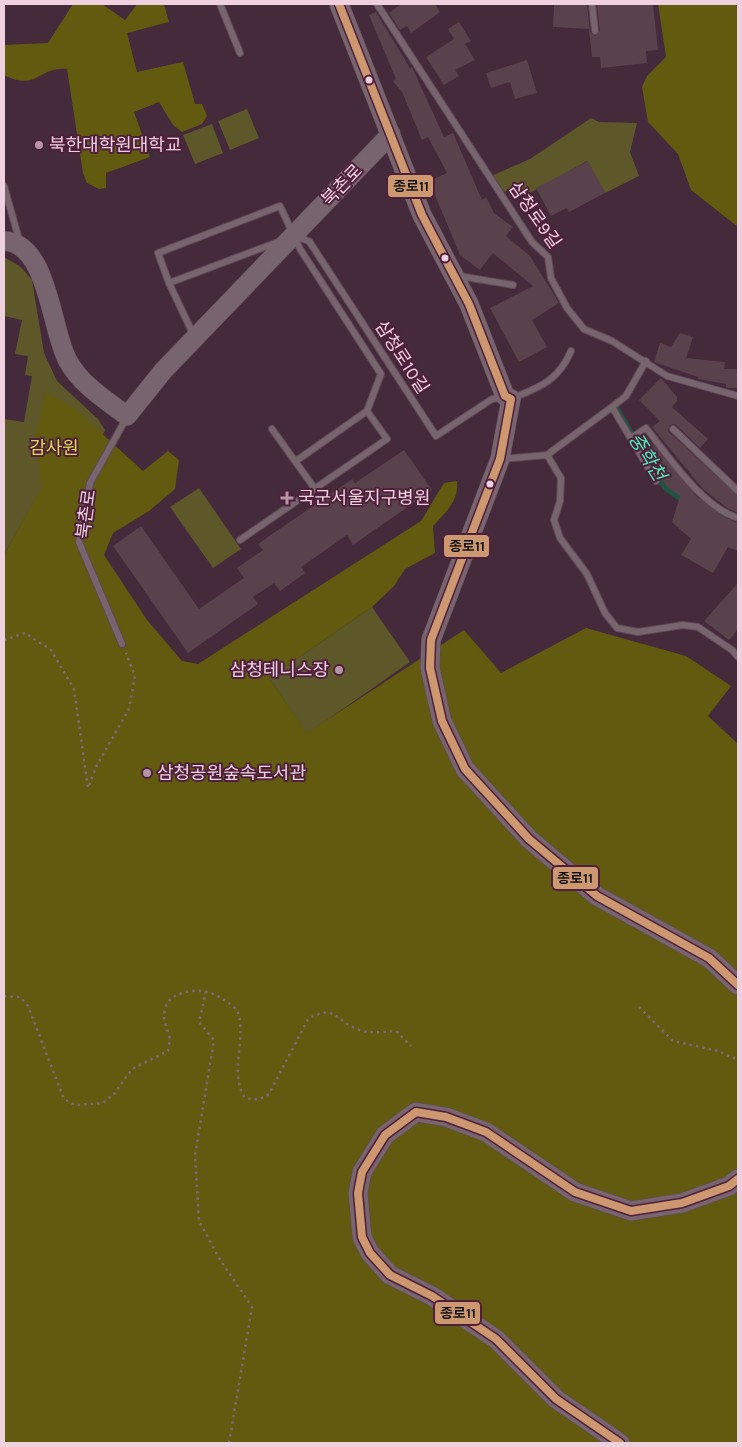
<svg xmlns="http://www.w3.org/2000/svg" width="742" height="1447" font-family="Karla,'Noto Sans KR',sans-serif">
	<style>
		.green { fill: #5d5729 }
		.forest { fill: #625a0f }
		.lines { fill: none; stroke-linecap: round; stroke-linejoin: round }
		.stream { stroke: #1d5743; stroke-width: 4.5 }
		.building { fill: #59424c }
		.lane-casing { stroke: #5f4956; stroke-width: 8 }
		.secondary-casing { stroke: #5f4956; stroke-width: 20 }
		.path { stroke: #7c6b75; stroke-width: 2.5; stroke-dasharray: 2.5 4; stroke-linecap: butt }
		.lane { stroke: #77646f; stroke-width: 6 }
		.secondary { stroke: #77646f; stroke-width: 19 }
		.bus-1-casing { stroke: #4f203c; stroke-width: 11 }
		.bus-1 { stroke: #cd976f; stroke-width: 8 }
		.bus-dot { fill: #efd0df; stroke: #4f203c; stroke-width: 2 }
		.poi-dot { fill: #b396a5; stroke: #4f203c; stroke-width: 2 }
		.labels { text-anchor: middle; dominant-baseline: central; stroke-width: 4; stroke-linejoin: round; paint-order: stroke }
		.poi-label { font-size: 18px; fill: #efd0df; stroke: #4f203c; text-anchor: start }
		.street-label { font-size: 18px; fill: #efd0df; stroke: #4f203c }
		.park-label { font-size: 18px; fill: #e0d84e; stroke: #4f203c }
		.water-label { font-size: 19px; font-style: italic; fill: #49eeb7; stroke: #4f203c }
		.line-badge { stroke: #4f203c; stroke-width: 2 }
		.pale-badge-label { font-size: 14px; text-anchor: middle; font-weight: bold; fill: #111 }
	</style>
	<rect width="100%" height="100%" fill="#442a3a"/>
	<path class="green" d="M247,109l12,29 -29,12 -12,-29z
		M591,118l8,4 38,1 -7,29 9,24 -34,17 -18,-32 -55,31 -9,2 -5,-8 -14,6 -11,-17 37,-16z
		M212,124l11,29 -28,11 -12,-29z
		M4,257l17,10 11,13 12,73 13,28 41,38 7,11 -18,42 -46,17 -37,66v-136l20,3 8,-46 -7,-1 3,-19 -13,-2 7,-34 -18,-4z
		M199,488l42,61 -28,19 -43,-61z
		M372,607l38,55 -103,72 -38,-56z"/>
	<path class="forest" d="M73,4h29l23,16 12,-16h27l5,18 -42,11 10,39 46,-10 12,42h7l5,12 -5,8 -20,8 -9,-7 -14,-23 -25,10 16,45 -44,16v15l-7,1 -12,-6 -4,-10 -16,-104c-29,-3 -29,23 -63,6v-30l44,-2z
		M658,4h80v223l-47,-37 -13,-36 -30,-32 -6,-35 5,-11 19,-19z
		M45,392l29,16 69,63 25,-20 11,9 -4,29 -26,22 -36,22 -9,22 43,65 35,41 16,3 223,-143 23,-38 13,-2c2,20 -11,31 -24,45l2,27 -30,16 -11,17 -22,21 -103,71 38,55 157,-103 37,43 85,-45 100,28 45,30 -23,30 30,28v699h-734v-888l37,-67 -5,-55z"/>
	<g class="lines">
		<path class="stream" d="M615,405l45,76 7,9 17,11
			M708,512l6,-3 13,7"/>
	</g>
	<path class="building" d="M401,4h34l5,8 -29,21 -4,-7 -7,4 -11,-17z
		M554,4h33l3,28 5,4 5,-5 -3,-27h56l5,46 -12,1 1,12 -46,5 -1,-11h-8l-3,-28 -36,-2z
		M376,12l34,56 2,-1 32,70 9,-4 29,67 4,-3 8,16 19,14 -7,9 24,20 29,47 -27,17 15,27 -28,15 -29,-54 43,-22 -40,-33 -13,17 -20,-15 -31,-74 18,-8 -19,-36 -6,3 -20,-48 -9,-11 3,-2 -27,-64z
		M459,22l12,19 -6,3 10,16 -20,10 4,6 -15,9 -18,-28 28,-18 -6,-10z
		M527,60l10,33 -22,6 -5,-17 -19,6 -5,-15z
		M588,161l17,32 -36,19 -2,-4 -16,8 -15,-28z
		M680,333l13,4 -7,21 39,4 -1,7h14v19h-10l-2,-1v-3l-28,-5v-2l-44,-15 6,-19 11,4z
		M661,378l16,19v4l-5,6 36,32 -8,9 -25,-24 -5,1 -2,6 70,65v17l-11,-5 -24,-19 -51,-62 8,-6 -21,-21z
		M645,435l51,61 26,20 16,7v28l-10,-4 -15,26 -32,-18 10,-16 -19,-17 8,-26 -13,-9 -30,-47z
		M404,450l28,40 -79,55 -6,-10 -46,32 4,6 -25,18 -6,-8 -21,14 5,7 -70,49 -75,-107 28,-20 58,83 45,-31 -7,-10 26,-18 -5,-6 94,-65 3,4z
		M738,583v46l-9,11 -25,-19z"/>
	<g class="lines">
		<g class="lane-casing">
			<path id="lane" d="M220,4l20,49
				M377,4l155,238 16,15 3,21 16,30 17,21 28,12 55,35 71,20
				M592,4l3,27
				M4,186l16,57
				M297,237l12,4 127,195 56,-37 12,-2
				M459,276l54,9
				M169,283l109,-41
				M194,336l-25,-53 -11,-30 122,-47 20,43 81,125 -14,37 -71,50
				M513,398c27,-11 46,-18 58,-47
				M612,407l14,-11 20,-35
				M272,429l43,60
				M673,429l65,62
				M631,438l15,-10c23,29 56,79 92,90
				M547,455l14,23 -1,23 -6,19 6,18 27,36 18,39 12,15 21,4 45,-7 15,2 34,23 6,7
				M501,459l46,-4 65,-48 44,74
				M240,540l147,-101 -20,-28
				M122,644l-43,-102 11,-59 37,-66"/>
		</g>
		<g class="secondary-casing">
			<path id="secondary" d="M339,4l83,211 47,89 36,92 6,3 -11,60 -69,181 -1,28 12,53 23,48 64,70 68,57 112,62 29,27
				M4,241c45,2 47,91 64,120 13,24 38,39 59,55l36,-45 228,-237
				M620,1443l-64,-44 -60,-60 -64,-43 -42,-21 -20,-22 -8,-16 -4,-44 4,-21 23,-37 31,-23 30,5 40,15 89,60 56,19 51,-8 47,-17 9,-7"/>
		</g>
		<path class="path" d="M4,640l21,-7 26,17 23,39 14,99 9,-23 32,-56 6,-33 -9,-23
			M206,991l-7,31 15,18 -19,115 4,66 20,37 33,49 -23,136
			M4,996l16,1 8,9 36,93 11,6 28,-2 11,-9 18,-25 36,-18c0,-5 3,-11 1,-15 -2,-10 -7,-15 -4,-27 3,-16 28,-21 42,-17 12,3 21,10 30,18 11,27 -9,62 8,88 10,2 15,2 24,-4l39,-75c28,-16 27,2 49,10 12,5 25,3 39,2l15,15
			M639,1007l34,34 45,10 20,9"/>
		<use href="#lane" class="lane"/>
		<use href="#secondary" class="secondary"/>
		<g class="bus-1-casing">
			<path id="bus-1" d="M339,4l83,211 47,89 36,92 6,3 -11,60 -69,181 -1,28 12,53 23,48 64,70 68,57 112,62 29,27
				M620,1443l-64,-44 -60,-60 -64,-43 -42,-21 -20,-22 -8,-16 -4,-44 4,-21 23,-37 31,-23 30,5 40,15 89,60 56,19 51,-8 47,-17 9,-7"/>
		</g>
		<use href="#bus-1" class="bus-1"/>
	</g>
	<g class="bus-dot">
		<circle cx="369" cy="80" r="4.5"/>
		<circle cx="445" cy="258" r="4.5"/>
		<circle cx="490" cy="484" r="4.5"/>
	</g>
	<g class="poi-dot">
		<circle cx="39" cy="145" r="5"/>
		<path d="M284.5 490.5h5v5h5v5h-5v5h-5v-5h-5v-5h5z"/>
		<circle cx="339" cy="670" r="5"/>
		<circle cx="147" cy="773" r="5"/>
	</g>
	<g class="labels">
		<g class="poi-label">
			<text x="49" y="145">북한대학원대학교</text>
			<text x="298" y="498">국군서울지구병원</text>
			<text x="329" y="670" text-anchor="end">삼청테니스장</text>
			<text x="157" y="773">삼청공원숲속도서관</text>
		</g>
		<g class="street-label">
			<text transform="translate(342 185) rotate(-46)">북촌로</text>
			<text transform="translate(535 215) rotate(55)">삼청로9길</text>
			<text transform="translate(402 357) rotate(57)">삼청로10길</text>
			<text transform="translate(86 514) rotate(-82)">북촌로</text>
		</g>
		<g class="park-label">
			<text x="54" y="448">감사원</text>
		</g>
		<g class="water-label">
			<text transform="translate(647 457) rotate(58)">중학천</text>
		</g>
	</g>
	<g class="line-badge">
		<rect x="387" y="174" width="47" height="24" rx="5" fill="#cd976f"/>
		<rect x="443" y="534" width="47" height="24" rx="5" fill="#cd976f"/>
		<rect x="552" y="866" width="47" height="24" rx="5" fill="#cd976f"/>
		<rect x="434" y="1301" width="47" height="24" rx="5" fill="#cd976f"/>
	</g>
	<g class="pale-badge-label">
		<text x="411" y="191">종로11</text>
		<text x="467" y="551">종로11</text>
		<text x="575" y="883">종로11</text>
		<text x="458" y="1318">종로11</text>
	</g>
	<rect width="742" height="1447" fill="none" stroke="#efd0df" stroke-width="10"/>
</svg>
